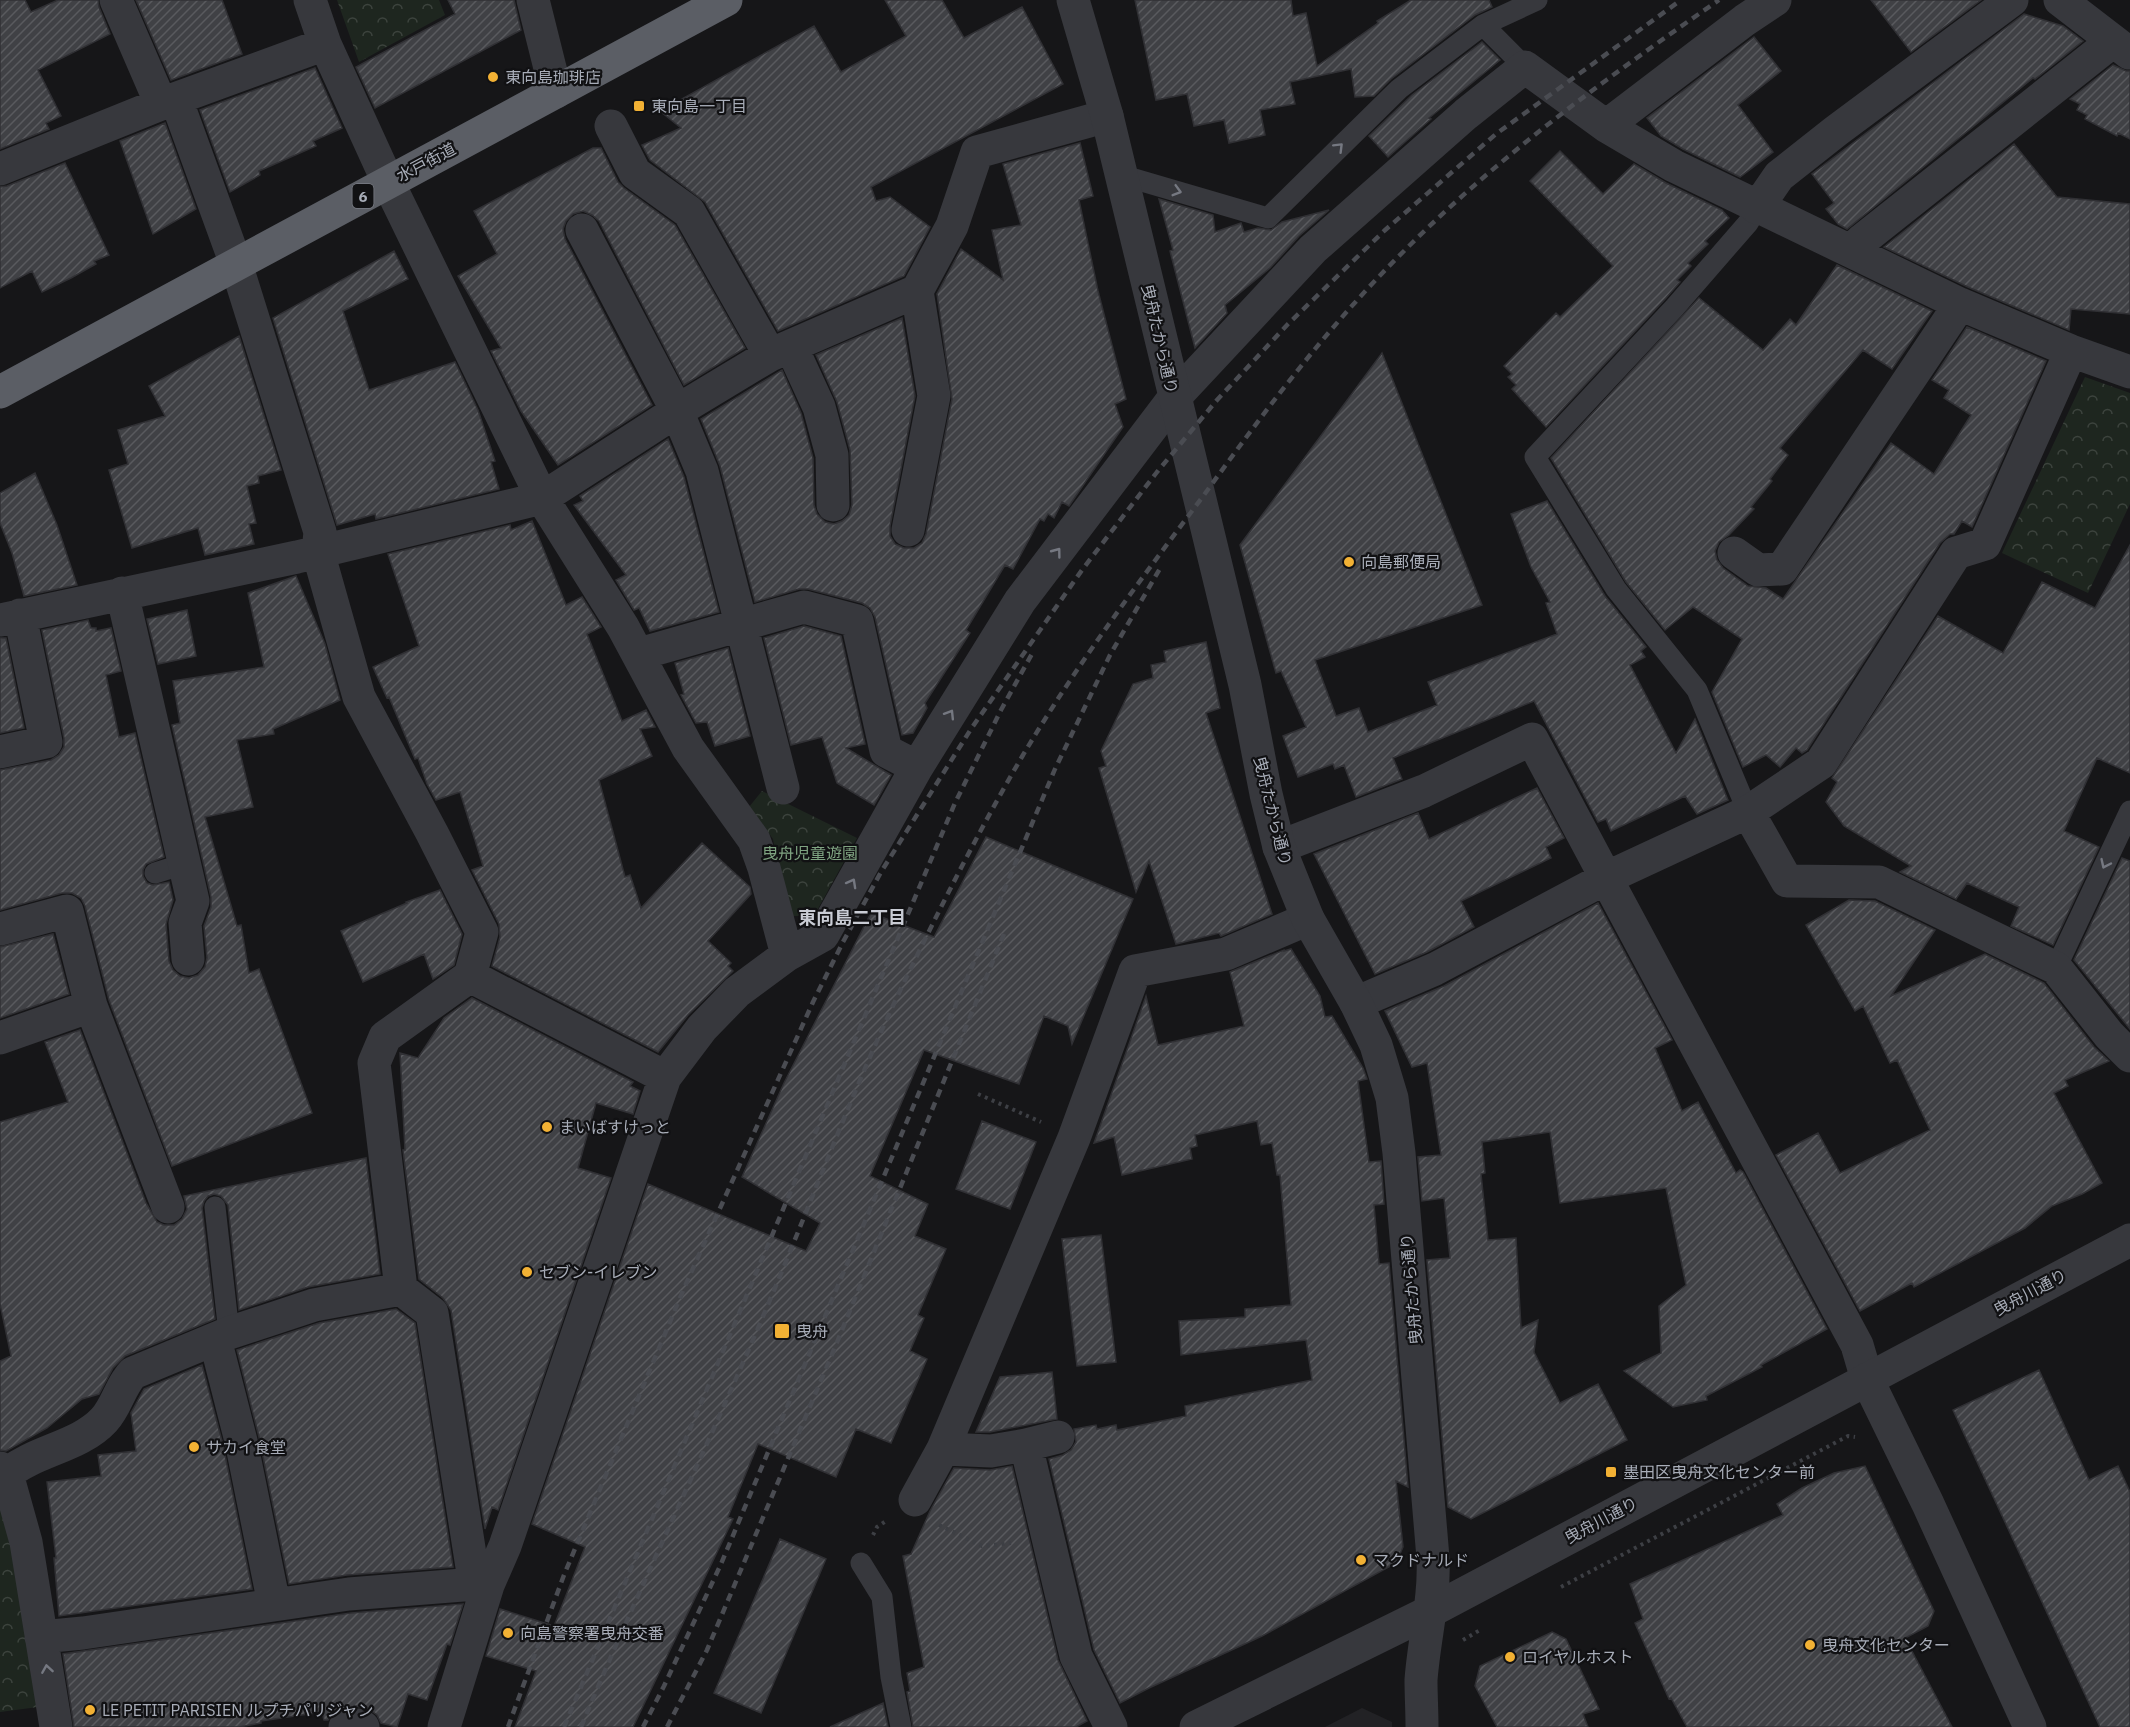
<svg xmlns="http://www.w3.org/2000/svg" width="2130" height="1727" font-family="'IBM Plex Sans','Noto Sans JP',sans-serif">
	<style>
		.built { fill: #222225 }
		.park { fill: url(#park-crowns) }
		.building { fill: url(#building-hatch); stroke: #303034; stroke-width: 1.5 }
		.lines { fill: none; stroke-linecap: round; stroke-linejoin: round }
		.path { stroke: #3d3f44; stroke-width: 4; stroke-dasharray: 3 4.5; stroke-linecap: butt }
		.service { stroke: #37383d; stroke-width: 21 }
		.minor { stroke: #37383d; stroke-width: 33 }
		.tertiary { stroke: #37383d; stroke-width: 33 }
		.trunk { stroke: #5b5e65; stroke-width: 33 }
		.rail { stroke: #4a4c52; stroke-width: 4.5; stroke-dasharray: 8 6; stroke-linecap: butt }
		.oneway { stroke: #757881 }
		.poi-dot { fill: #f2b134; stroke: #111113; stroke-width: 2 }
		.labels { text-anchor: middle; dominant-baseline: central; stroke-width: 4.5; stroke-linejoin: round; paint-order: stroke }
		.shield { fill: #111113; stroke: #7b7e86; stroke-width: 1.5 }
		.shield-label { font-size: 15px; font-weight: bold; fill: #a8adb8 }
		.poi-label { font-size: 16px; fill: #a8adb8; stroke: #111113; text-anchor: start }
		.street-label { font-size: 16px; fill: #a8adb8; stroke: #111113 }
		.park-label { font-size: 16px; fill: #7fa381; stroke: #111113 }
		.neighbourhood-label { font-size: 18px; font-weight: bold; fill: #c9ccd4; stroke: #111113 }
	</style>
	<defs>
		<pattern id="park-crowns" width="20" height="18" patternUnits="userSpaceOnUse" patternTransform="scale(1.5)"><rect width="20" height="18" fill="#1e261f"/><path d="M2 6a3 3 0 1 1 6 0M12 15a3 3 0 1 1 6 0" fill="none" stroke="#3c433d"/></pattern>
		<pattern id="building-hatch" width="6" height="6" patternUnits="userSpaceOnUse" patternTransform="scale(1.5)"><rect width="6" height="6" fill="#404145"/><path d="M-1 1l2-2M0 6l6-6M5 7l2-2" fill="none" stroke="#595a5e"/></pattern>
	</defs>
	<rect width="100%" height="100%" fill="#161618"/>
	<path class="built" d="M1362,1708l30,14v5h-67z"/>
	<path class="park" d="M337,0h102l6,15 -86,47z
		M2085,377l45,16v111l-42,89 -86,-40z
		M762,791l95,47 -43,78h-26l-15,-77 -24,-32z
		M0,1501l19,49 19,157 -38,5z"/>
	<path class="building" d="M0,0h25l6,12 27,-12h40l1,7 11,27 -72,36 23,46 -15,7 3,6 -49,20z
		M136,0h86l20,54 -71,26z
		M448,0h66l7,30 -146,78 -19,-41 99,-53z
		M885,0h57l22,38 58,-31 41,77 -192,103 5,14 14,-4 40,30 -26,49 -126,55 -73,-129 -55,-42 -8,-15 39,-17 -21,-17 154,-85 27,46 65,-36z
		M1135,0h156l2,16 13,-3 11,53 61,-43 -1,-2 34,-21h78l3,7 -17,8 -84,64 -17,17 -19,1 -4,-28 -61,13 5,22 -35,6 5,25 -36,8 -5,-23 -30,6 -7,-32 -31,6z
		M1871,0h110l-70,52z
		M2024,14l39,12 20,15 -48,38 -2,-1 -186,151 -9,-5 -12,-15 8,-6 -22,-29z
		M1754,37l27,34 -43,34 35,47 -33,25 -57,-28 -22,-13 -14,-18z
		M1482,42l18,18 -71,58 2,1 -43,38 -19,-21 43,-41z
		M2113,65l13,6h4v68l-12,-6 -1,3 -32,-17 2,-4 -10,-5 3,-6 -10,-5z
		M315,68l27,60 -29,13 3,5 -57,25 1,4 -30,17 -30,-82z
		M165,123l31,86 -43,25 -33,-93z
		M1080,143l13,53 -14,4 19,91 28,108 -11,5 8,23 -54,79 -7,-4 -8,16 -6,-4 -4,7 -4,-2 -27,50 -8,-4 -39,65 4,3 -45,70 2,5 -14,25 -11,2 -27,-118 -5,-9 -8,-5 -54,-14h-9l-44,13 -35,-136 -19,-47 81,-49 19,43 12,45 1,47 3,9 8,8 9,2 8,-3 7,-6 3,-10 -2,-55 -13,-48 -21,-47 86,-37 13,78 -25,130v10l5,8 9,4h10l8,-5 4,-9 26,-135 -15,-105 24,-45 42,31 -11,-50 29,-5 -18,-61z
		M2014,144l43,53 73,7v110l-59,-5 -2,21 -101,-43 -84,-40z
		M593,148h8l17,34 6,6 51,37 70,123 -61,37 -85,-164 -7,-6 -9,-4 -10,3 -7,7 -3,8 2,10 87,166 -94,60 -37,-54 -30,-60 10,-3 -43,-72 39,-22 -23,-43z
		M1560,151l43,43 31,-30 32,19 56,27 7,8 -24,23 3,3 -20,19 3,3 -14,14 3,2 -14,16 -120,129 -34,-38 4,-4 -8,-8 4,-3 -8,-8 52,-53 4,4 53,-51 -83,-85z
		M65,163l44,92 -15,6 2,3 -25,14 -29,14 -10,-21 -32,17v-101l7,-1z
		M1159,199l54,16 2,17 26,-9 3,9 14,-4 13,2 11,-8 47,-12 -30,26 -29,32 -45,37 2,8 -32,35 -25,-97 3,-1z
		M394,251l14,28 -65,32 26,79 86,-28 23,48 17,51 -4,1 8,27 -123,30 -1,-5 -38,11 -64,-207z
		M1837,265l95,46 -40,58 -29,-19 -83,98 8,7 -18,24 2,2 -21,26 3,2 -25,26 -10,7 -4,9 2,9 6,8 25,18 18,2 17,11 108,-156 43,31 37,-59 -27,-17 5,-8 -17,-10 35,-53 79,34 -74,166 -10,-6 -8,13h-4l-10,9 -133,207 -5,3 -6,-5 -16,19 -14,-12 -23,12 -31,-75 30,-53 -49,-32 -28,23 -39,-48 -75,-124 148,-160 64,52 27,-31 6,6z
		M239,336l42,134 -23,6 1,7 -12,3 9,37 -7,1 5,20 -49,11 -7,-27 -66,20 -23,-78 19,-6 -10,-34 47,-14 -16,-30z
		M1382,353l100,252 -167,55 21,56 23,-8 9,24 69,-27 -9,-23 129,-48 -11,-31 4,-1 -19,-35 -20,-53 36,-13 58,95 41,51 -5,4 4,6 -15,8 46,88 19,-34 33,81 -31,14 -12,-18 -74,35 -5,-12 -8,3 -64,-121 -141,57 9,21 -46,18 -12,-32 -9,4 -2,-5 -35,13 -15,-41 23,-9 -25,-56 -5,2 -36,-128z
		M668,439l16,38 35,135 -69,19 -11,-23 -5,2 -18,-30 10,-5 -52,-70 9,-4 -3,-5z
		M35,473l22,52 20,60 -53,11 -12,-43 -12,-30v-30z
		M532,521l34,84 16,-8 19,30 -14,7 35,87 24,-11 9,17 -15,2 12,27 -53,24 26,97 5,-2 11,33 61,-65 48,44 1,7 -43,47 23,22 -3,3 5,5 -45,44 -30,37 -166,-86 8,-29 -1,-13 -27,-54 11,-4 -23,-74 -24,8 -9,-16 -9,-26 -3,1 -26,-62 -2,1 -14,-31 46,-21 -31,-92 122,-29 1,5z
		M2130,545v228l-33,-15 -33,73 35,16 -46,98 -42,-19 8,-19 -52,-24 -11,16 -56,-27 11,-6 -67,-40 -18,-24 11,-20 -5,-4 106,-162 65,37 39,-71 53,26z
		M296,576l29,68 15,56 -67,29 1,5 -37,6 16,67 -48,10 32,109 4,-1 8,48 10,-4 53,144 -140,53 -63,-166 -24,-94 -4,-8 -9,-5h-10l-62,17v-140l51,-10 8,-5 5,-8v-9l-22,-108 46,-10 3,8h5v3l15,-3 10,43 -15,4 13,62 16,-4 29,124 -18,7 -3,6v6l4,7 6,2 16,-3 4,18 -7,24 3,37 4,9 7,6 9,2 9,-3 7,-8 2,-9 -3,-32 7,-19v-10l-39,-172 8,-2 -7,-42 91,-14 -16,-74z
		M187,610l9,46 -38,8 -11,-45z
		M804,626l37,10 24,108 -19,4 45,27 -17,30 -37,-22 -15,-46 -31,8 -27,-107z
		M0,638h6l18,90 -24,5z
		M1206,642l14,66 -14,5 66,201 -51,22 -2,-3 -43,11 -27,-83 -13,31 -37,-124 7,-2 -5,-15 32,-67 20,-6 -2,-13 15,-3 -2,-11z
		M728,648l22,88 -35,10 -8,-24 -11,1 -15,-28 3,-1 -9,-31z
		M1537,788l27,50 -18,9 5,11 -90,43 13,26 -47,25 -52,22 -61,-120 104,-41 11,26z
		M986,837l147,62 -61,145 -4,-18 -24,-10 -25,68 -95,-34 -54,126 58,28 -13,32 31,13 -28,66 6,3 -14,33 17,8 -36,84 -35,-14 -20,48 -78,-33 -30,73 5,2 -100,208h-118l21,-56 -50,-15 14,-47 54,17 31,-79 -53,-23 116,-340 158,67 14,-28 -78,-46 42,-94 87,-170 63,24z
		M2122,858l8,3v168l-56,-69z
		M440,890l22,44 -8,31 -21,14 -9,-25 -61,28 -22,-51 66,-28 -1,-1z
		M1849,900l26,1 60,29 -44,66 94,-42 59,29 50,64 15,14 -44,19 3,6 -14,7 48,90 -20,11 -30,12 -27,22 -111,59 -2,-4 -52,28 -84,-156 42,-22 22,40 90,-43 -33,-70 -7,3 -27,-57 -8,5 -49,-86z
		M1598,903l74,137 -17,8 27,63 16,-9 38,71 4,-3 3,2 84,157 -66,36 1,2 -56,29 1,4 -34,7 -49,-36 37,-18 -2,-47 27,-21 -20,-97 -106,15 -10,-71 -68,10 3,31 -4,1 7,66 28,-2 5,90 17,-8 -4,32 26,51 38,-19 29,56 -156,79 -23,-12 -21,-247 23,-2 -6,-60 -22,3 -4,-44 23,-2 -14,-92 -15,4 -27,-56 59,-25z
		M53,934l16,60 -69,24v-71z
		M1291,949l29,47 5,21 7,-1 31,52 4,11 -9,2 11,81 12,-1 3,43 -10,1 5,59 10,-1 19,224 -12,-6 7,66 -7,16 -134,73 -113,52 -29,15 -26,-53 -45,-191 14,-4 8,-5 5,-8 -2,-13 22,-4 1,4 19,-4 1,5 69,-14 -1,-10 127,-26 -6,-40 -125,15 -2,-34 66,-4v-8l46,-4 -11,-130h-3l-5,-32 -11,2 -4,-24 -62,14 2,11 -7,2 2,11 -70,16 -8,-38 -20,6 52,-147 12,49 86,-19 -14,-54 54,-22v1z
		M472,998l161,84 -3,4 10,5 -7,23 -37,-11 -18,65 33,10 -113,332 -6,-3 -7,22 -34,-219 -8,-12 -24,-19 -16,-129h2l-5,-97 18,5 26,-40z
		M80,1030l66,173 11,19 7,3h10l8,-6 5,-10 -3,-13 182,-38 14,116 -72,13 -69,23 -11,-105 -7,-9 -7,-2 -6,2 -4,5 -2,7 13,111 -90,37 -12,12 -14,26 -17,5 -35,29 -41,23 -6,-1v-89l11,-5 -11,-52v-182l68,-20 -23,-60z
		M982,1121l54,21 -26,67 -54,-20z
		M1101,1235l15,127 -39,4 -15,-127z
		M396,1309l19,14 38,244 -106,8 -58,9 -30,-147 -22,-87 82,-27z
		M202,1365l21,80 29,144 -193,27 -5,-58h2l-9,-76 54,-6 -3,-21 38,-4 -5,-38 13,-24z
		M2039,1370l50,110 29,-14 12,26v235h-30l-147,-317z
		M1052,1372l5,47 -67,13h-14l24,-55z
		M1012,1466l46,194 29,61 -11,6h-163l-6,-35 3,-1 -3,-18 17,-6 -21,-111 8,-2 19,-43 24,-43 36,2z
		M1865,1466l69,145 -6,15 -23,12 47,89h-265l-16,-29 -2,1 -34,-76 8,-4 -13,-35 153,-69 -6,-11 25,-16 32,-15z
		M780,1539l46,20 -65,154 -47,-20z
		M463,1604l-13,41 -3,-1 -20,56 -19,-6 -11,33 -16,-4 -4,-8 -7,-5 -14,-4 -22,6 -6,8h-4l-2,-8 -61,9v2l-22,4h-165l-11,-73 288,-41z
		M1552,1632l14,7 33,70 -16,5 5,13h-91l-22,-41 5,-20z
		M883,1703l5,24h-58z"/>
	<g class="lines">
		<path class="path" d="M978,1094l63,28
			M939,1525l43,21 29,-3
			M873,1535l4,-8 9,-6
			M1561,1587l287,-151 7,1
			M1463,1640l17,-10"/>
		<path class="service" d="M1483,25l42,42
			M1121,175l147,43 131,-129 84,-64 54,-25
			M1748,812l-51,-122 -81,-101 -81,-132 140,-150 73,-84 9,-15
			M155,873l29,-9
			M2056,968l74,-157
			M215,1207l14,126
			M861,1563l21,34 9,80 10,50"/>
		<path class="minor" d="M116,0l45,104
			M310,0l15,44 63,138 154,316 81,129 65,121 66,92 10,28 23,87 -50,37 -35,36 -37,49 -160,469 -17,39 -44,142
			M533,0l23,92
			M2060,0l69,53
			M176,99l60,165 84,268 -2,20 41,145 73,136 50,99 -12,44 -85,61 -11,26 27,226
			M611,126l24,47 54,39 81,143
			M1606,126l139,-106 30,-20
			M0,169l161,-65 164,-60
			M1757,208l22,-32 57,-45 176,-131
			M582,230l95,181 25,60 81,317
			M1855,253l6,-12 252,-200
			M791,346l28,61 13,48 1,50
			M908,530l26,-134 -17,-105
			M1734,553l24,17 24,-1 178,-265
			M122,593l71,308 -8,22 3,36
			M0,620l297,-63 245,-59 135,-87 93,-56 147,-64 35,-65 25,-74 130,-36
			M639,654l165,-47 53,14 29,130 31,16
			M0,752l46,-10 -26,-127
			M1748,812l39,69 92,1 177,86 53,67 21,21
			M1279,847l145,-56 108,-52 74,139 -171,91 -79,34
			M0,929l67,-18 24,95 77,201
			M787,955l36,-20 94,-168 103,-166 154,-203 139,-149 153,-135 59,-47 81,59 68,40 286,138 111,47 59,21
			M470,976l195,101
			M0,1038l91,-32
			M215,1339l26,102 33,163
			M1867,1379l-10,-34 -251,-467 142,-66 73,-49 135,-210 29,-9 86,-193
			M1058,1437l-32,8 50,211 35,71
			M943,1449l48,2 35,-6
			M0,1468l7,6 19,68 30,185
			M7,1474c29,-24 72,-27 97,-54 13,-14 16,-34 29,-47l96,-40 85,-28 87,-16 31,24 40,254 16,18
			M915,1500l28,-51 131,-311 61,-167 91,-17 82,-35
			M41,1637l42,-4 266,-39 114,-9h25
			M345,1727l13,-2 5,2"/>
		<path class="tertiary" d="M1073,0l34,116 138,569 21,109 13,53 29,72 48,84 20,42 16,53 7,55 34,405c2,41 -9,81 -12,122 0,15 1,31 1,47
			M1867,1379l61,125 102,223
			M1196,1727l235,-116 699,-371"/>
		<path class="trunk" d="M0,392l726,-392"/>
		<path class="rail" d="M508,1727l56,-152 121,-289 128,-284 30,-60 38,-70 90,-143 111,-159 75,-98 60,-72 71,-76 96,-93 112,-97 185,-134
			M564,1727l391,-924 46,-93 32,-58
			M581,1727c57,-137 122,-270 180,-406 50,-116 93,-237 149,-351 35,-72 72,-145 113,-215 54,-91 118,-176 181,-260 62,-86 125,-170 201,-245 95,-95 204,-174 314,-250
			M643,1727l21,-41 57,-122 334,-795 55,-114 52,-90
			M667,1727l40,-77 126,-298 173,-423"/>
	</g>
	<defs><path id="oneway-chevron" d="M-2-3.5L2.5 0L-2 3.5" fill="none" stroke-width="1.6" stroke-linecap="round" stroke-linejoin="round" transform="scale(1.5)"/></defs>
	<g class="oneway">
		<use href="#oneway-chevron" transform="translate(1339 147) rotate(-45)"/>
		<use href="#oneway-chevron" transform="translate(1177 191) rotate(16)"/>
		<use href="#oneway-chevron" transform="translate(1057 552) rotate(-53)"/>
		<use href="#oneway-chevron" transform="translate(950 714) rotate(-58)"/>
		<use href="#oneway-chevron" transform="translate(2105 864) rotate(115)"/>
		<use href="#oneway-chevron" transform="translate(852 883) rotate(-61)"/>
		<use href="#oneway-chevron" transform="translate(47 1669) rotate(-99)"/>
	</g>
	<g class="poi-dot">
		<circle cx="493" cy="77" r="6"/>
		<rect x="633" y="100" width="12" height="12" rx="3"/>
		<circle cx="1349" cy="562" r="6"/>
		<circle cx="547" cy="1127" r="6"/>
		<circle cx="527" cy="1272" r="6"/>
		<rect x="774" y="1323" width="16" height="16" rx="3"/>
		<circle cx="194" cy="1447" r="6"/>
		<rect x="1605" y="1466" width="12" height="12" rx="3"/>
		<circle cx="1361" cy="1560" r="6"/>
		<circle cx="508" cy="1633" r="6"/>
		<circle cx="1810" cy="1645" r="6"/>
		<circle cx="1510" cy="1657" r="6"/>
		<circle cx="90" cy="1710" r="6"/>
	</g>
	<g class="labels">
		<rect class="shield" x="352.5" y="184" width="21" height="24" rx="4.5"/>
		<g class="shield-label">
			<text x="363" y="196">6</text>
		</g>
		<g class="poi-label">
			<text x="505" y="77">東向島珈琲店</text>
			<text x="651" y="106">東向島一丁目</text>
			<text x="1361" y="562">向島郵便局</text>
			<text x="559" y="1127">まいばすけっと</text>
			<text x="539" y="1272">セブン-イレブン</text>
			<text x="796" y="1331">曳舟</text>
			<text x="206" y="1447">サカイ食堂</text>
			<text x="1623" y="1472">墨田区曳舟文化センター前</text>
			<text x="1373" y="1560">マクドナルド</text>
			<text x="520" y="1633">向島警察署曳舟交番</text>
			<text x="1822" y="1645">曳舟文化センター</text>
			<text x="1522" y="1657">ロイヤルホスト</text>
			<text x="102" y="1710">LE PETIT PARISIEN ルプチパリジャン</text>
		</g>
		<g class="street-label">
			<text transform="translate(426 162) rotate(-28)">水戸街道</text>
			<text transform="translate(1160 339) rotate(77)">曳舟たから通り</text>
			<text transform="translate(1273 811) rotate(76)">曳舟たから通り</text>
			<text transform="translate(1411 1289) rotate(-95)">曳舟たから通り</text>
			<text transform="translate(2030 1292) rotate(-28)">曳舟川通り</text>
			<text transform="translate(1601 1520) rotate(-28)">曳舟川通り</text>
		</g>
		<g class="park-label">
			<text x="810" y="853">曳舟児童遊園</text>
		</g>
		<g class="neighbourhood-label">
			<text x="852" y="917">東向島二丁目</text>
		</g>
	</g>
</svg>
